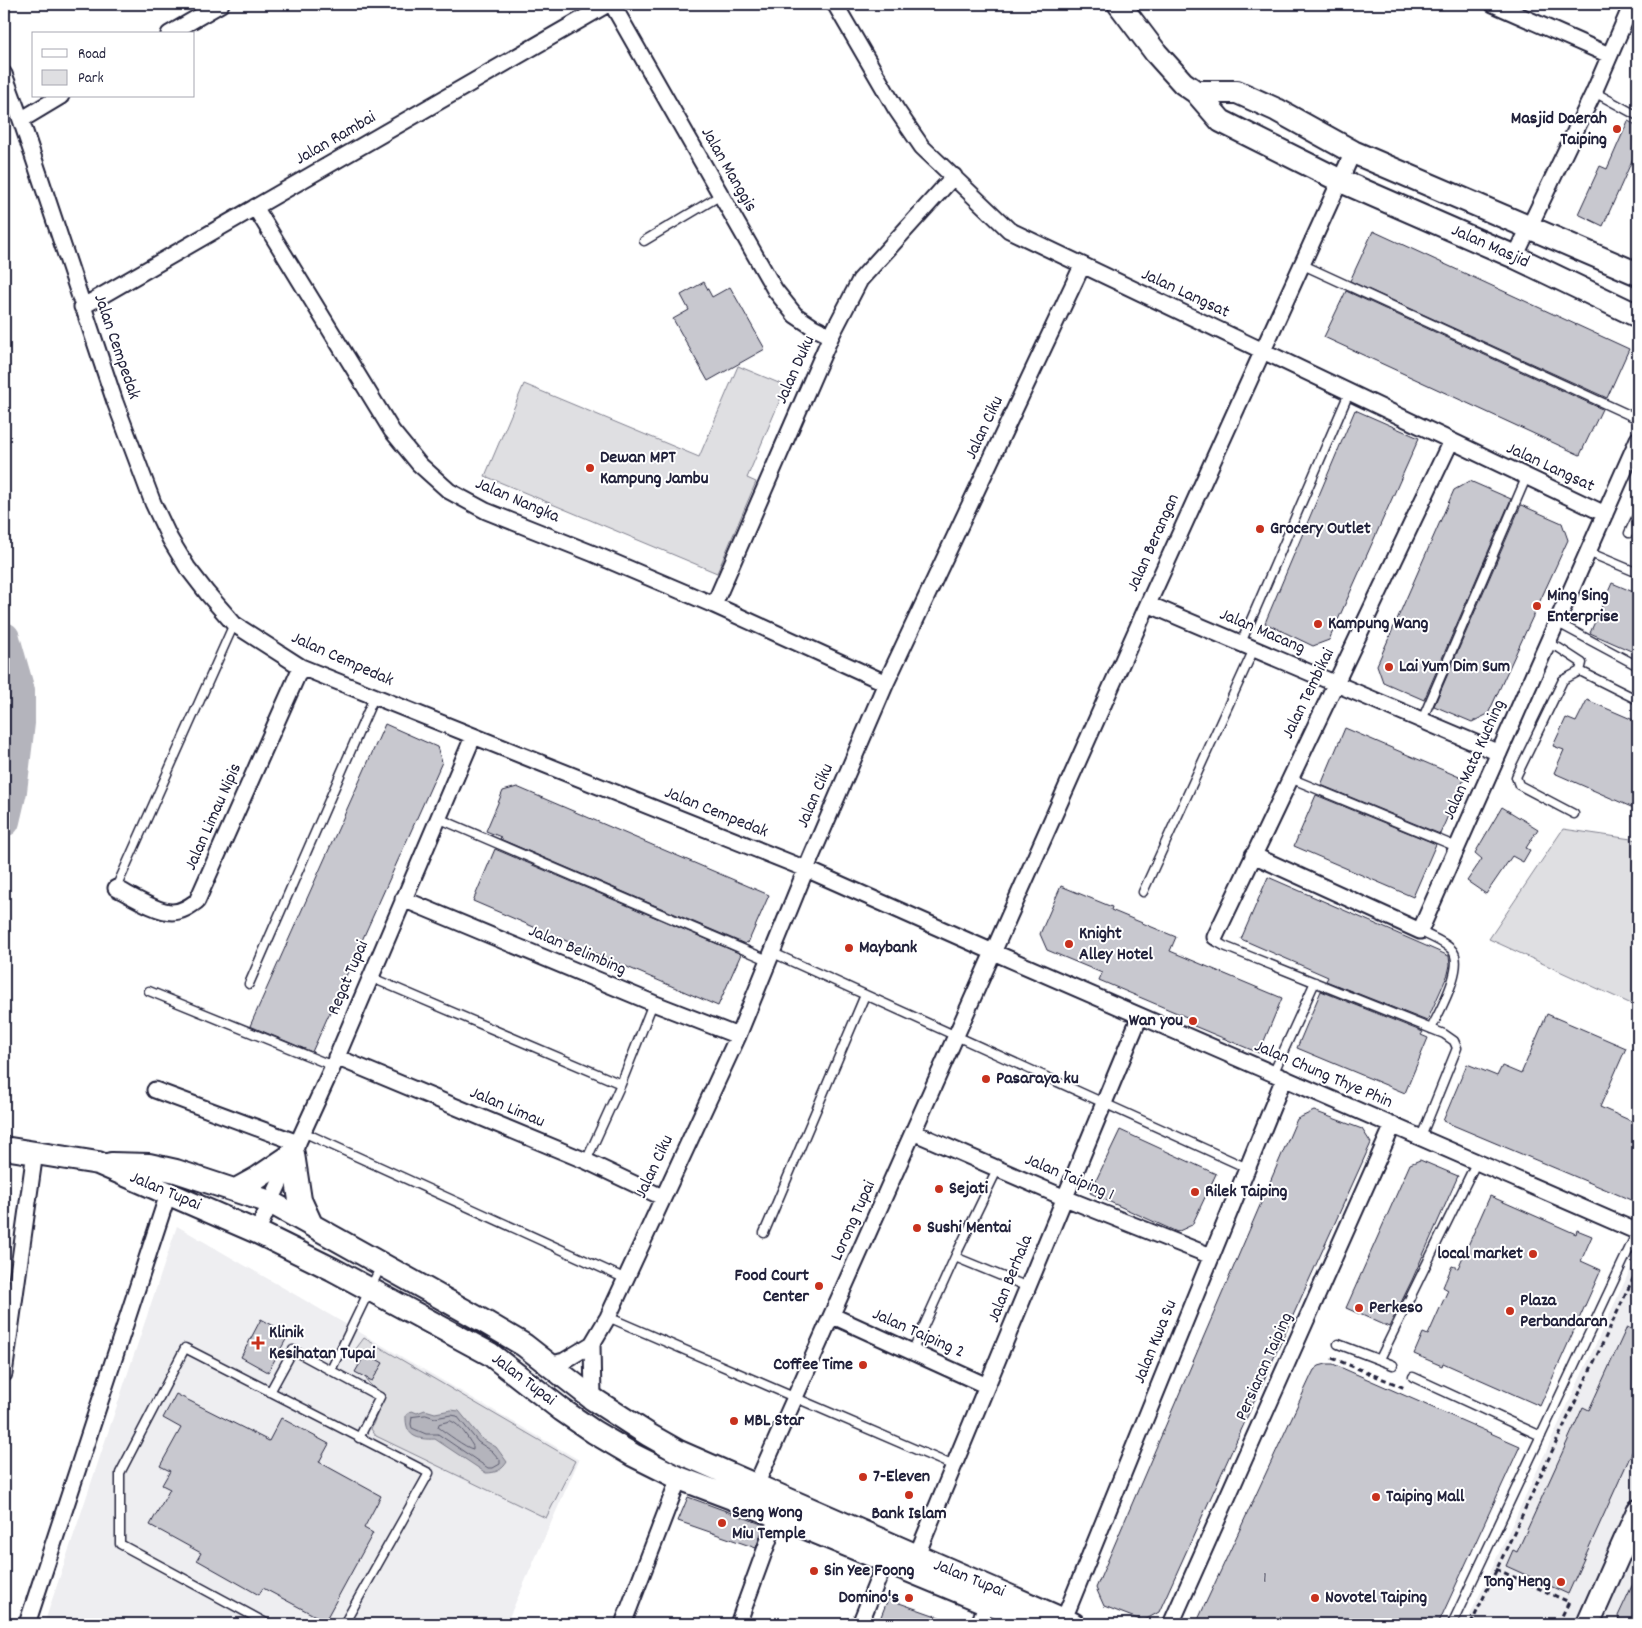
<svg xmlns="http://www.w3.org/2000/svg" width="1642" height="1628" font-family="Dekko,sans-serif">
	<style>
		.built { fill: #eeeef1 }
		.green { fill: #dfdfe2; stroke: #80808e }
		.water { fill: #b4b4bc; stroke: #7a7a88 }
		.lines { fill: none; stroke-linecap: round; stroke-linejoin: round }
		.shore { stroke: #5c5c6f; stroke-width: 1 }
		.river { stroke: #b4b4bc; stroke-width: 32 }
		.building { fill: #c8c8cf; stroke: #22223b }
		.lane-casing { stroke: #22223b; stroke-width: 11 }
		.street-casing { stroke: #22223b; stroke-width: 19 }
		.secondary-casing { stroke: #22223b; stroke-width: 26 }
		.path { stroke: #22223b; stroke-width: 3; stroke-dasharray: 5 4; stroke-linecap: butt }
		.lane { stroke: #fff; stroke-width: 8 }
		.street { stroke: #fff; stroke-width: 15 }
		.secondary { stroke: #fff; stroke-width: 22 }
		.poi-dot { fill: #c8321e; stroke: #fff; stroke-width: 2 }
		.labels { text-anchor: middle; dominant-baseline: central; stroke-width: 4; stroke-linejoin: round; paint-order: stroke }
		.number-label { font-size: 15px; fill: #4c4c60 }
		.poi-label { font-size: 18px; font-weight: bold; fill: #22223b; stroke: #fff; text-anchor: start }
		.street-label { font-size: 18px; fill: #22223b; stroke: #fff }
	</style>
	<rect width="100%" height="100%" fill="#fff"/>
	<filter id="ink" filterUnits="userSpaceOnUse"><feTurbulence type="fractalNoise" baseFrequency=".02" numOctaves="2"/><feDisplacementMap in="SourceGraphic" scale="10" xChannelSelector="R" yChannelSelector="G"/><feConvolveMatrix kernelMatrix="1 2 1 2 8 2 1 2 1" color-interpolation-filters="sRGB"/></filter>
	<g filter="url(#ink)">
		<path class="built" d="M4,664l15,59 -15,2z
			M177,1226l402,234 -73,164h-462z
			M1638,1253v371h-172z"/>
		<path class="green" d="M738,366l48,20 -39,92 9,4 -39,91 -232,-97 39,-92 175,73z
			M1563,829l75,11v167l-149,-68z
			M364,1338l211,123 -29,57 -170,-82 -5,-7 13,-31 -16,-16 -15,-25 2,-7z"/>
		<path class="water" d="M425,1410l10,3 16,-3 8,1 23,28 14,8 11,15c-5,8 -11,11 -21,11l-51,-34c-19,1 -30,-3 -29,-24l6,-4 5,2z"/>
		<g class="lines">
			<path class="shore" d="M426,1415l9,3 16,-3 6,1 21,26 14,9 8,9v4l-7,4h-5l-50,-34h-12l-14,-6 -1,-4 1,-7z
				M451,1421c10,4 16,16 22,25v3c-7,-1 -28,-17 -35,-22l1,-3z"/>
			<path class="river" d="M4,638l15,53v32l-8,68 -7,30"/>
		</g>
		<path class="building" d="M1628,121l10,5v21l-35,79 -25,-12 22,-48 7,3z
			M1373,231l256,118 -22,49 -257,-117z
			M704,282l8,15 18,-10 35,62 -57,32 -35,-62 16,-9 -8,-15z
			M1346,291l256,118 -22,46 -256,-118z
			M1355,410l64,28 -90,202 -16,6 -48,-23z
			M1470,481l41,18 -87,201 -41,-18 -6,-17 77,-175z
			M1521,505l41,18 6,17 -80,174 -16,8 -38,-16z
			M1612,583l26,11v60l-48,-21z
			M1587,700l51,22v88l-84,-37 10,-23 -11,-4 13,-28 10,4z
			M385,724l52,23 5,15 -130,290 -62,-26z
			M1345,728l119,51 -24,55 -119,-49z
			M517,787l252,108 -21,48 -2,-1 -1,2 -245,-105 1,-2 -15,-6 17,-40z
			M1316,795l120,49 -23,53 -119,-51z
			M1502,807l36,22 -12,19 4,2 -7,12 -11,-6 -26,38 -19,-13 15,-22 -7,-6z
			M495,849l246,105 -23,52 -245,-105z
			M1268,877l181,79 1,9 -2,9 -21,47 -101,-40 2,-4 -87,-38z
			M1061,886l51,21 -1,3 65,27 -6,14 112,47 -23,55 -65,-27 2,-5 -97,-41 3,-7 -55,-23 -7,-16z
			M1321,991l102,41 -2,3 7,3 -23,55 -108,-45z
			M1547,1014l79,34 -26,59 38,17v79l-195,-82 24,-57 30,12 5,-10 19,8z
			M1314,1111l48,18 9,14 -212,469 -16,9 -39,-15 -8,-18 201,-469z
			M1120,1130l96,44 -24,51 -15,7 -87,-39z
			M1420,1160l38,16 -46,104 -23,47 -43,-19 64,-144z
			M1490,1196l86,38 1,-4 15,6 -11,25 20,9 -61,136 -97,-43 -1,3 -28,-12 9,-21 5,2 20,-45 -5,-3 9,-21 6,2z
			M261,1319l28,15 -21,38 -27,-15z
			M1627,1327l11,5v107l-70,155 -62,-28 7,-16 4,2 66,-145 6,3z
			M366,1353l17,10 -11,18 -17,-9z
			M1326,1364h7l187,82 -82,178h-242l115,-248 3,-6 5,-4z
			M176,1394l93,47 12,-23 48,26 -10,18 62,34 -17,32 9,5 -48,88 -62,-33 -4,7 -62,-35 4,-7 -51,-28 20,-36 -8,-4 8,-14 -10,-5 21,-38 -18,-10z
			M688,1497l76,28 -8,23 -78,-27z
			M1638,1573v51h-18l-2,-8z
			M888,1599l65,23v2h-75z"/>
		<g class="lines">
			<g class="lane-casing">
				<path id="lane" d="M1594,92l44,24
					M644,241l77,-46
					M1301,264l337,155
					M1629,533l9,-19
					M1588,552l50,21
					M1556,622l82,44
					M1241,643l108,-250
					M1546,644l13,4 23,15 -2,8
					M1422,720l104,-242
					M1290,778l167,69
					M1574,814l-55,-29 -3,-8 47,-97 17,-9 58,29
					M438,818l330,142
					M116,888l118,-264
					M1143,892l111,-243
					M1420,931c10,6 23,10 31,18 16,14 -12,63 -20,80
					M1215,937l2,5 7,4 220,88 10,7 3,7 -36,89
					M771,952l476,216
					M370,977l251,107
					M249,984l126,-289
					M149,991l184,75
					M1273,1074l42,-92
					M303,1132l323,147
					M586,1161l35,-77 32,-81
					M764,1233l101,-238
					M955,1257l73,30
					M608,1317l346,149
					M1338,1344l55,21
					M912,1352l43,-95 43,-89
					M1380,1359l97,-198
					M331,1370l50,-104
					M1413,1377l128,59
					M270,1392l23,-42 87,47 -21,41
					M268,1624l-148,-80v-71l65,-125 244,125 -85,151
					M1452,1624l185,-392"/>
			</g>
			<g class="street-casing">
				<path id="street" d="M612,4l163,286 20,25 18,12 18,9
					M835,4l61,105 26,38 87,83 596,284
					M1493,4l116,51
					M169,34l52,-30
					M4,74l17,46 94,282 38,101 17,36 17,28 20,26 27,31 67,43 505,202 187,83 645,280
					M21,120l40,-24
					M255,207l137,224 27,33 30,27 37,20 108,43 120,51 172,78
					M1515,257l79,-165 38,-88
					M82,307l526,-303
					M1148,604l351,149
					M714,605l117,-269 29,-56 94,-104
					M1253,855l167,76 218,-492
					M116,888c14,7 40,24 56,24 10,0 18,-6 25,-11l104,-234
					M403,899l250,104 85,33
					M1215,937l236,-496
					M336,1057l250,104 76,36
					M155,1090l143,53
					M913,1132l152,66 146,58
					M257,1232l76,-166 140,-329
					M833,1316l154,70
					M592,1344l1,55
					M550,1365l14,-4 28,-17 16,-27 130,-281 68,-167 80,-186 196,-417
					M4,1374l31,-222
					M752,1494l396,-890 205,-452
					M916,1557l224,-541
					M1064,1619l220,-541
					M27,1624l141,-430
					M623,1624l56,-146
					M738,1624l39,-107
					M860,1624l25,-62
					M979,1624l11,-29
					M1171,1624l222,-499"/>
			</g>
			<g class="secondary-casing">
				<path id="secondary" d="M1119,4l37,49 27,30 13,9 25,29 120,60 174,76 123,59
					M1196,92h41l40,18 76,42 285,122
					M4,1148l94,15 159,69 75,37 158,85 72,56 32,22 39,23 46,23 69,26 290,120
					M111,1164l38,1 27,6 94,31 215,120 39,23 69,54 56,36 30,17 394,172
					M236,1190l20,-11 37,-25 7,46 11,24
					M1588,1624l50,-113"/>
			</g>
			<path class="path" d="M1332,1358l73,30
				M1496,1569l73,33 -11,22
				M1471,1624l167,-356"/>
			<use href="#lane" class="lane"/>
			<use href="#street" class="street"/>
			<use href="#secondary" class="secondary"/>
		</g>
	</g>
	<g class="poi-dot">
		<circle cx="1617" cy="129" r="5"/>
		<circle cx="590" cy="468" r="5"/>
		<circle cx="1260" cy="529" r="5"/>
		<circle cx="1537" cy="606" r="5"/>
		<circle cx="1318" cy="624" r="5"/>
		<circle cx="1389" cy="667" r="5"/>
		<circle cx="1069" cy="944" r="5"/>
		<circle cx="849" cy="948" r="5"/>
		<circle cx="1193" cy="1021" r="5"/>
		<circle cx="986" cy="1079" r="5"/>
		<circle cx="939" cy="1189" r="5"/>
		<circle cx="1195" cy="1192" r="5"/>
		<circle cx="917" cy="1228" r="5"/>
		<circle cx="1533" cy="1254" r="5"/>
		<circle cx="819" cy="1286" r="5"/>
		<circle cx="1359" cy="1308" r="5"/>
		<circle cx="1510" cy="1311" r="5"/>
		<path d="M255.5 1335.5h5v5h5v5h-5v5h-5v-5h-5v-5h5z"/>
		<circle cx="863" cy="1365" r="5"/>
		<circle cx="734" cy="1421" r="5"/>
		<circle cx="863" cy="1477" r="5"/>
		<circle cx="909" cy="1495" r="5"/>
		<circle cx="1376" cy="1497" r="5"/>
		<circle cx="722" cy="1523" r="5"/>
		<circle cx="814" cy="1571" r="5"/>
		<circle cx="1561" cy="1582" r="5"/>
		<circle cx="909" cy="1598" r="5"/>
		<circle cx="1315" cy="1598" r="5"/>
	</g>
	<g class="labels">
		<g class="number-label">
			<text x="1265" y="1579">1</text>
		</g>
		<g class="poi-label">
			<text x="1607" y="119" text-anchor="end">Masjid Daerah<tspan x="1607" dy="21">Taiping</tspan></text>
			<text x="600" y="458">Dewan MPT<tspan x="600" dy="21">Kampung Jambu</tspan></text>
			<text x="1270" y="529">Grocery Outlet</text>
			<text x="1547" y="596">Ming Sing<tspan x="1547" dy="21">Enterprise</tspan></text>
			<text x="1328" y="624">Kampung Wang</text>
			<text x="1399" y="667">Lai Yum Dim Sum</text>
			<text x="1079" y="934">Knight<tspan x="1079" dy="21">Alley Hotel</tspan></text>
			<text x="859" y="948">Maybank</text>
			<text x="1183" y="1021" text-anchor="end">Wan you</text>
			<text x="996" y="1079">Pasaraya ku</text>
			<text x="949" y="1189">Sejati</text>
			<text x="1205" y="1192">Rilek Taiping</text>
			<text x="927" y="1228">Sushi Mentai</text>
			<text x="1523" y="1254" text-anchor="end">local market</text>
			<text x="809" y="1276" text-anchor="end">Food Court<tspan x="809" dy="21">Center</tspan></text>
			<text x="1520" y="1301">Plaza<tspan x="1520" dy="21">Perbandaran</tspan></text>
			<text x="1369" y="1308">Perkeso</text>
			<text x="269" y="1333">Klinik<tspan x="269" dy="21">Kesihatan Tupai</tspan></text>
			<text x="853" y="1365" text-anchor="end">Coffee Time</text>
			<text x="744" y="1421">MBL Star</text>
			<text x="873" y="1477">7-Eleven</text>
			<text x="1386" y="1497">Taiping Mall</text>
			<text x="732" y="1513">Seng Wong<tspan x="732" dy="21">Miu Temple</tspan></text>
			<text x="909" y="1514" text-anchor="middle">Bank Islam</text>
			<text x="824" y="1571">Sin Yee Foong</text>
			<text x="1551" y="1582" text-anchor="end">Tong Heng</text>
			<text x="899" y="1598" text-anchor="end">Domino's</text>
			<text x="1325" y="1598">Novotel Taiping</text>
		</g>
		<g class="street-label">
			<text transform="translate(336 139) rotate(-30)">Jalan Rambai</text>
			<text transform="translate(728 170) rotate(60)">Jalan Manggis</text>
			<text transform="translate(1490 247) rotate(24)">Jalan Masjid</text>
			<text transform="translate(1185 294) rotate(25)">Jalan Langsat</text>
			<text transform="translate(116 347) rotate(71)">Jalan Cempedak</text>
			<text transform="translate(796 370) rotate(-66)">Jalan Duku</text>
			<text transform="translate(985 428) rotate(-65)">Jalan Ciku</text>
			<text transform="translate(1550 468) rotate(25)">Jalan Langsat</text>
			<text transform="translate(517 501) rotate(23)">Jalan Nangka</text>
			<text transform="translate(1154 543) rotate(-66)">Jalan Berangan</text>
			<text transform="translate(1262 632) rotate(23)">Jalan Macang</text>
			<text transform="translate(342 660) rotate(24)">Jalan Cempedak</text>
			<text transform="translate(1309 694) rotate(-64)">Jalan Tembikai</text>
			<text transform="translate(1475 760) rotate(-66)">Jalan Mata Kuching</text>
			<text transform="translate(816 796) rotate(-67)">Jalan Ciku</text>
			<text transform="translate(716 813) rotate(22)">Jalan Cempedak</text>
			<text transform="translate(214 817) rotate(-66)">Jalan Limau Nipis</text>
			<text transform="translate(577 951) rotate(23)">Jalan Belimbing</text>
			<text transform="translate(349 978) rotate(-67)">Regat Tupai</text>
			<text transform="translate(1323 1075) rotate(23)">Jalan Chung Thye Phin</text>
			<text transform="translate(507 1108) rotate(23)">Jalan Limau</text>
			<text transform="translate(655 1167) rotate(-65)">Jalan Ciku</text>
			<text transform="translate(1069 1178) rotate(23)">Jalan Taiping 1</text>
			<text transform="translate(165 1192) rotate(23)">Jalan Tupai</text>
			<text transform="translate(854 1221) rotate(-66)">Lorong Tupai</text>
			<text transform="translate(1011 1279) rotate(-68)">Jalan Berhala</text>
			<text transform="translate(918 1334) rotate(24)">Jalan Taiping 2</text>
			<text transform="translate(1156 1342) rotate(-68)">Jalan Kwa Su</text>
			<text transform="translate(1265 1367) rotate(-66)">Persiaran Taiping</text>
			<text transform="translate(523 1380) rotate(37)">Jalan Tupai</text>
			<text transform="translate(969 1579) rotate(22)">Jalan Tupai</text>
		</g>
	</g>
	<rect width="1642" height="1628" fill="none" stroke="#fff" stroke-width="20"/>
	<rect x="10" y="10" width="1622" height="1608" fill="none" stroke="#22223b" stroke-width="2" filter="url(#ink)"/>
	<rect x="32" y="32" width="162" height="65" fill="#ffffff" stroke="#a7a7b1"/>
	<rect x="42" y="49" width="25" height="8" fill="#ffffff" stroke="#a7a7b1"/>
	<text x="78" y="58" font-size="15" fill="#22223b">Road</text>
	<rect x="42" y="70" width="25" height="15" fill="#dfdfe2" stroke="#a7a7b1"/>
	<text x="78" y="82" font-size="15" fill="#22223b">Park</text>
</svg>
